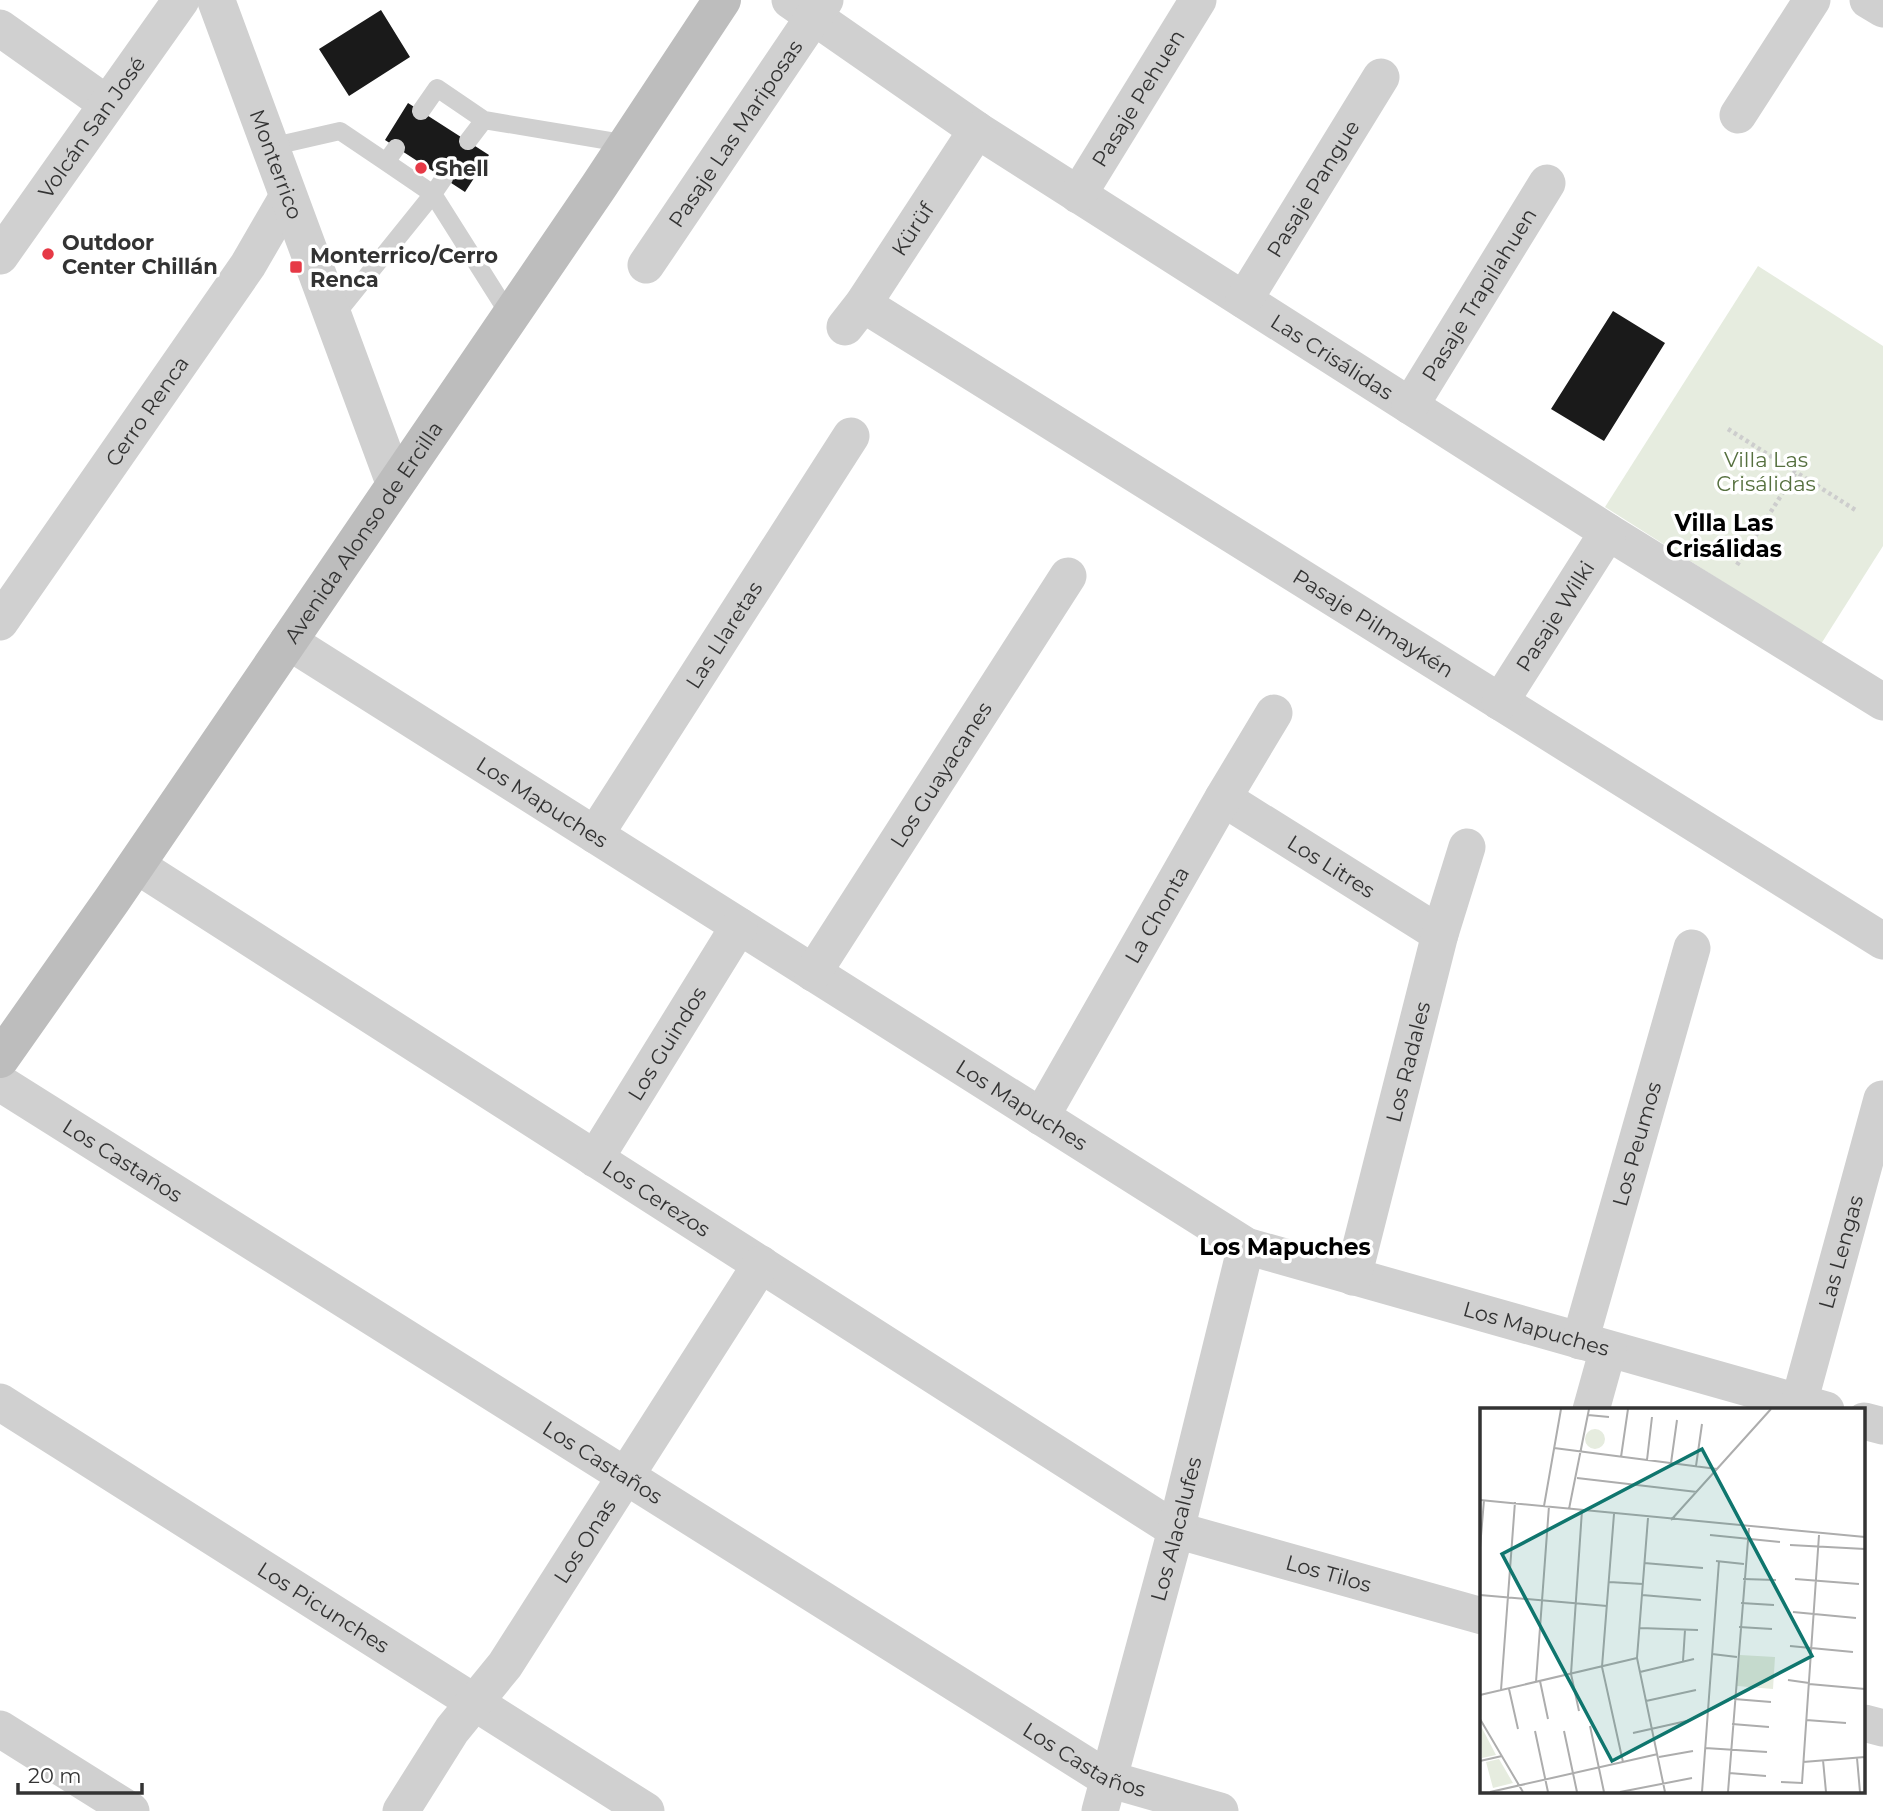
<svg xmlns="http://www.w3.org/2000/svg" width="1883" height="1811" font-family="Montserrat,sans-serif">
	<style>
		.green { fill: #e6ecdf }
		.building { fill: #1a1a1a }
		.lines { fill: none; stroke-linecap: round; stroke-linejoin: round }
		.path { stroke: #cdcdcd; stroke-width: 4.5; stroke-dasharray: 3.5 3.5; stroke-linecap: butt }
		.service { stroke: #d0d0d0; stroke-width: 18 }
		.minor { stroke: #d0d0d0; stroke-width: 37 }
		.tertiary { stroke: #d0d0d0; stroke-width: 38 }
		.secondary { stroke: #bdbdbd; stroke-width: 38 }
		.poi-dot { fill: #e63946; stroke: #fff; stroke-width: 2.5 }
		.labels { text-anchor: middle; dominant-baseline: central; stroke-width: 7; stroke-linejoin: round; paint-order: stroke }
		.street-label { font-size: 21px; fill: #333; stroke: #fff }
		.poi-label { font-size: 21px; font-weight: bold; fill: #333; stroke: #fff; text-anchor: start }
		.park-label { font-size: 21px; fill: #56703f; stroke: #fff }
		.neighbourhood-label { font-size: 23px; font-weight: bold; fill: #000; stroke: #fff }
		.inset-road { fill: none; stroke: #adadad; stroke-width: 2 }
		.view { fill: #0f766e; fill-opacity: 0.15; stroke: #0f766e; stroke-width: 3.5 }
		.inset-edge { fill: none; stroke: #333; stroke-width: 3.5 }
	</style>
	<rect width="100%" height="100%" fill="#fff"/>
	<path class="green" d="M1758,266l125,80v200l-62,98 -216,-137z"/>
	<path class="building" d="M381,10l29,47 -61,39 -30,-47z
		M408,103l81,52 -24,37 -80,-52z
		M1613,311l52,32 -61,98 -53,-32z"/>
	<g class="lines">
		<path class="path" d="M1728,429l129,82
			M1737,565l59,-93"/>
		<path class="service" d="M421,111l16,-23 47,32 -16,21
			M484,120l144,24
			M270,147l70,-16 46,31
			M396,148l-10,14 47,32 11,-16
			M333,318l100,-124 77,122"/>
		<g class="minor">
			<path id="s1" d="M790,0l187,130 631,402 275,170"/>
			<path d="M1868,0l15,9"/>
			<path d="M0,28l107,76"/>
			<path d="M1738,115l74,-115"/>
			<path id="s2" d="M1078,195l120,-195"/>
			<path id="s3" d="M0,256l181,-256"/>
			<path id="s4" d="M646,265l179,-265"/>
			<path id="s5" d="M1244,300l137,-223"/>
			<path id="s6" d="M863,304l1020,637"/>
			<path id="s7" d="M845,327l18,-23 114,-174"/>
			<path id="s8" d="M1410,406l137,-223"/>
			<path id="s9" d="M0,622l248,-357 40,-69"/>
			<path id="s10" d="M288,641l958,605 580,164"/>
			<path id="s11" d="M1500,702l108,-170"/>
			<path id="s12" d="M1223,798l217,136"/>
			<path id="s13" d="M595,835l256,-399"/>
			<path id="s14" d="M136,865l1040,665 306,86"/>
			<path id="s15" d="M813,973l255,-397"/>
			<path id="s16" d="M0,1083l1108,696 112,32"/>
			<path id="s17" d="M1041,1117l182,-319 51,-85"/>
			<path id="s18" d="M595,1159l144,-233"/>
			<path id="s19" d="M1353,1277l87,-343 27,-87"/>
			<path id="s20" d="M1580,1341l112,-393"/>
			<path id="s21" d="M0,1402l646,409"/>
			<path d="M1591,1410l17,-61"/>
			<path id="s22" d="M1797,1410l85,-311"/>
			<path d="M1864,1421l19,5"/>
			<path d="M1864,1723l19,5"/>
			<path d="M0,1729l131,82"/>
			<path id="s23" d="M401,1811l51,-81 53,-65 256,-401"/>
			<path id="s24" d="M1100,1811l76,-281 70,-284"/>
		</g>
		<path class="tertiary" id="s25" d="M216,0l179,484"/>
		<path class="secondary" id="s26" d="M0,1059l112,-159 487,-714 123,-186"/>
	</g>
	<g class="poi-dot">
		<circle cx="421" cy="168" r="7"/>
		<circle cx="48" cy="254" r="7"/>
		<rect x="289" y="260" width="14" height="14" rx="3.5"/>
	</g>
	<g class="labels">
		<g class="street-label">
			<text stroke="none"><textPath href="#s2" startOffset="114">Pasaje Pehuen</textPath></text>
			<text stroke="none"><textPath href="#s3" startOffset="158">Volcán San José</textPath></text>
			<text stroke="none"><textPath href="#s4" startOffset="159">Pasaje Las Mariposas</textPath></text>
			<text stroke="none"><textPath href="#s25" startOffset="175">Monterrico</textPath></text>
			<text stroke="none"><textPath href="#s5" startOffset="131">Pasaje Pangue</textPath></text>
			<text stroke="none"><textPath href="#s7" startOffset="119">Kürüf</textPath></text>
			<text stroke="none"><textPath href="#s8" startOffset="131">Pasaje Trapilahuen</textPath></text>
			<text stroke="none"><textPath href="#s1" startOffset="649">Las Crisálidas</textPath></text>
			<text stroke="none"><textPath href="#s9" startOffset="257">Cerro Renca</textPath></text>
			<text stroke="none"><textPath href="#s26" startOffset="640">Avenida Alonso de Ercilla</textPath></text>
			<text stroke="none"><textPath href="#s11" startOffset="102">Pasaje Wilki</textPath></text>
			<text stroke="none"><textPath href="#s6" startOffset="602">Pasaje Pilmaykén</textPath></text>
			<text stroke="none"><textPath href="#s13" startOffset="238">Las Llaretas</textPath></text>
			<text stroke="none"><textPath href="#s15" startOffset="236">Los Guayacanes</textPath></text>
			<text stroke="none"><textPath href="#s10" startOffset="301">Los Mapuches</textPath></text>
			<text stroke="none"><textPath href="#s12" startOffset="128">Los Litres</textPath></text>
			<text stroke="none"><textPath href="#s17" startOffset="233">La Chonta</textPath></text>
			<text stroke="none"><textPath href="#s18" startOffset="136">Los Guindos</textPath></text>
			<text stroke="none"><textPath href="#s19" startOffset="222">Los Radales</textPath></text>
			<text stroke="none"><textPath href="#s10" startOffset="868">Los Mapuches</textPath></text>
			<text stroke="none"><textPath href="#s20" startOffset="205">Los Peumos</textPath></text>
			<text stroke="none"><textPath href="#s16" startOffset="145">Los Castaños</textPath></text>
			<text stroke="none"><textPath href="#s14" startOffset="618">Los Cerezos</textPath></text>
			<text stroke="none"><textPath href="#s22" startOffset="164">Las Lengas</textPath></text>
			<text stroke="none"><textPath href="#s10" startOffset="1435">Los Mapuches</textPath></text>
			<text stroke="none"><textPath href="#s16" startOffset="712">Los Castaños</textPath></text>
			<text stroke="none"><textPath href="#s24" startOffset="292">Los Alacalufes</textPath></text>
			<text stroke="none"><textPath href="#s23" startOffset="327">Los Onas</textPath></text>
			<text stroke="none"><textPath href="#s14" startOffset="1393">Los Tilos</textPath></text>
			<text stroke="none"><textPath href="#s21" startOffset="383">Los Picunches</textPath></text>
			<text stroke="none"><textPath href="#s16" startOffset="1279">Los Castaños</textPath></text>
		</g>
		<g class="poi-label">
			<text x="435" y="168">Shell</text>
			<text x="62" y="242">Outdoor<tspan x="62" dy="24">Center Chillán</tspan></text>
			<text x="310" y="255">Monterrico/Cerro<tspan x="310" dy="24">Renca</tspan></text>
		</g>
		<g class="park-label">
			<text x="1766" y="459">Villa Las<tspan x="1766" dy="24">Crisálidas</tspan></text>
		</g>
		<g class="neighbourhood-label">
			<text x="1724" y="523">Villa Las<tspan x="1724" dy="26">Crisálidas</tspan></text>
			<text x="1285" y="1247">Los Mapuches</text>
		</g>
	</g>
	<g transform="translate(1480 1408)">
		<rect width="385" height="385" fill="#fff"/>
		<path d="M105 31a10 10 0 1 1 20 0a10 10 0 1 1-20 0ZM260,247l35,2 -2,32 -36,-3zM0,318l2,2 14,27 -14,3zM19,351l14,24 -20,5 -7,-26z" fill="#e6ecdf"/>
		<path class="inset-road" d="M108,7l21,2M74,40l163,21M141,49l7,-48M167,52l5,-43M191,55l6,-43M216,58l6,-42M97,70l120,14M0,92l385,37M64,98l17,-97M89,101l20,-100M134,106l-12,153 21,95M168,110l-11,140 28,134M191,112l100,-111M230,127l70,7M310,137l75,4M0,140l4,-48M236,153l28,3M164,155l59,5M263,171l33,1M315,171l64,5M129,174l34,2M0,187l127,11M162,187l59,5M261,195l33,2M313,204l63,6M259,219l33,2M160,220l58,2M310,238l63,6M232,246l25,3M203,253l2,-31M160,264l54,-13M308,272l21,3M60,273l8,38M56,274l13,-176M329,276l56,5M29,281l9,40M21,282l14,-188M0,287l157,-37M254,291l37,3M166,293l50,-11M99,303l-8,-37 11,-164M0,311l43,73M326,312l40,3M252,316l37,3M110,318l14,66M55,323l13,61M84,323l13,61M153,325l58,-13M225,340l62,4M179,349l34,-6M377,350l3,34M343,352l3,32M0,353l22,-5M323,354l62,-5M249,365l37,3M301,374l21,1 17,-248M10,384l168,-38M140,384l72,-14M222,384l17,-231M248,384l21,-264"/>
		<path class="view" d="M222,41l110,207 -200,105 -110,-207z"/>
		<rect width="385" height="385" class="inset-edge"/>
	</g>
	<path d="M18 1783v10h124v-10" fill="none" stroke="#333333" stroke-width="3.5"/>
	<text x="28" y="1783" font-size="21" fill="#333333" stroke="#ffffff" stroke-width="5" paint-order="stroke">20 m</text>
</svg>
